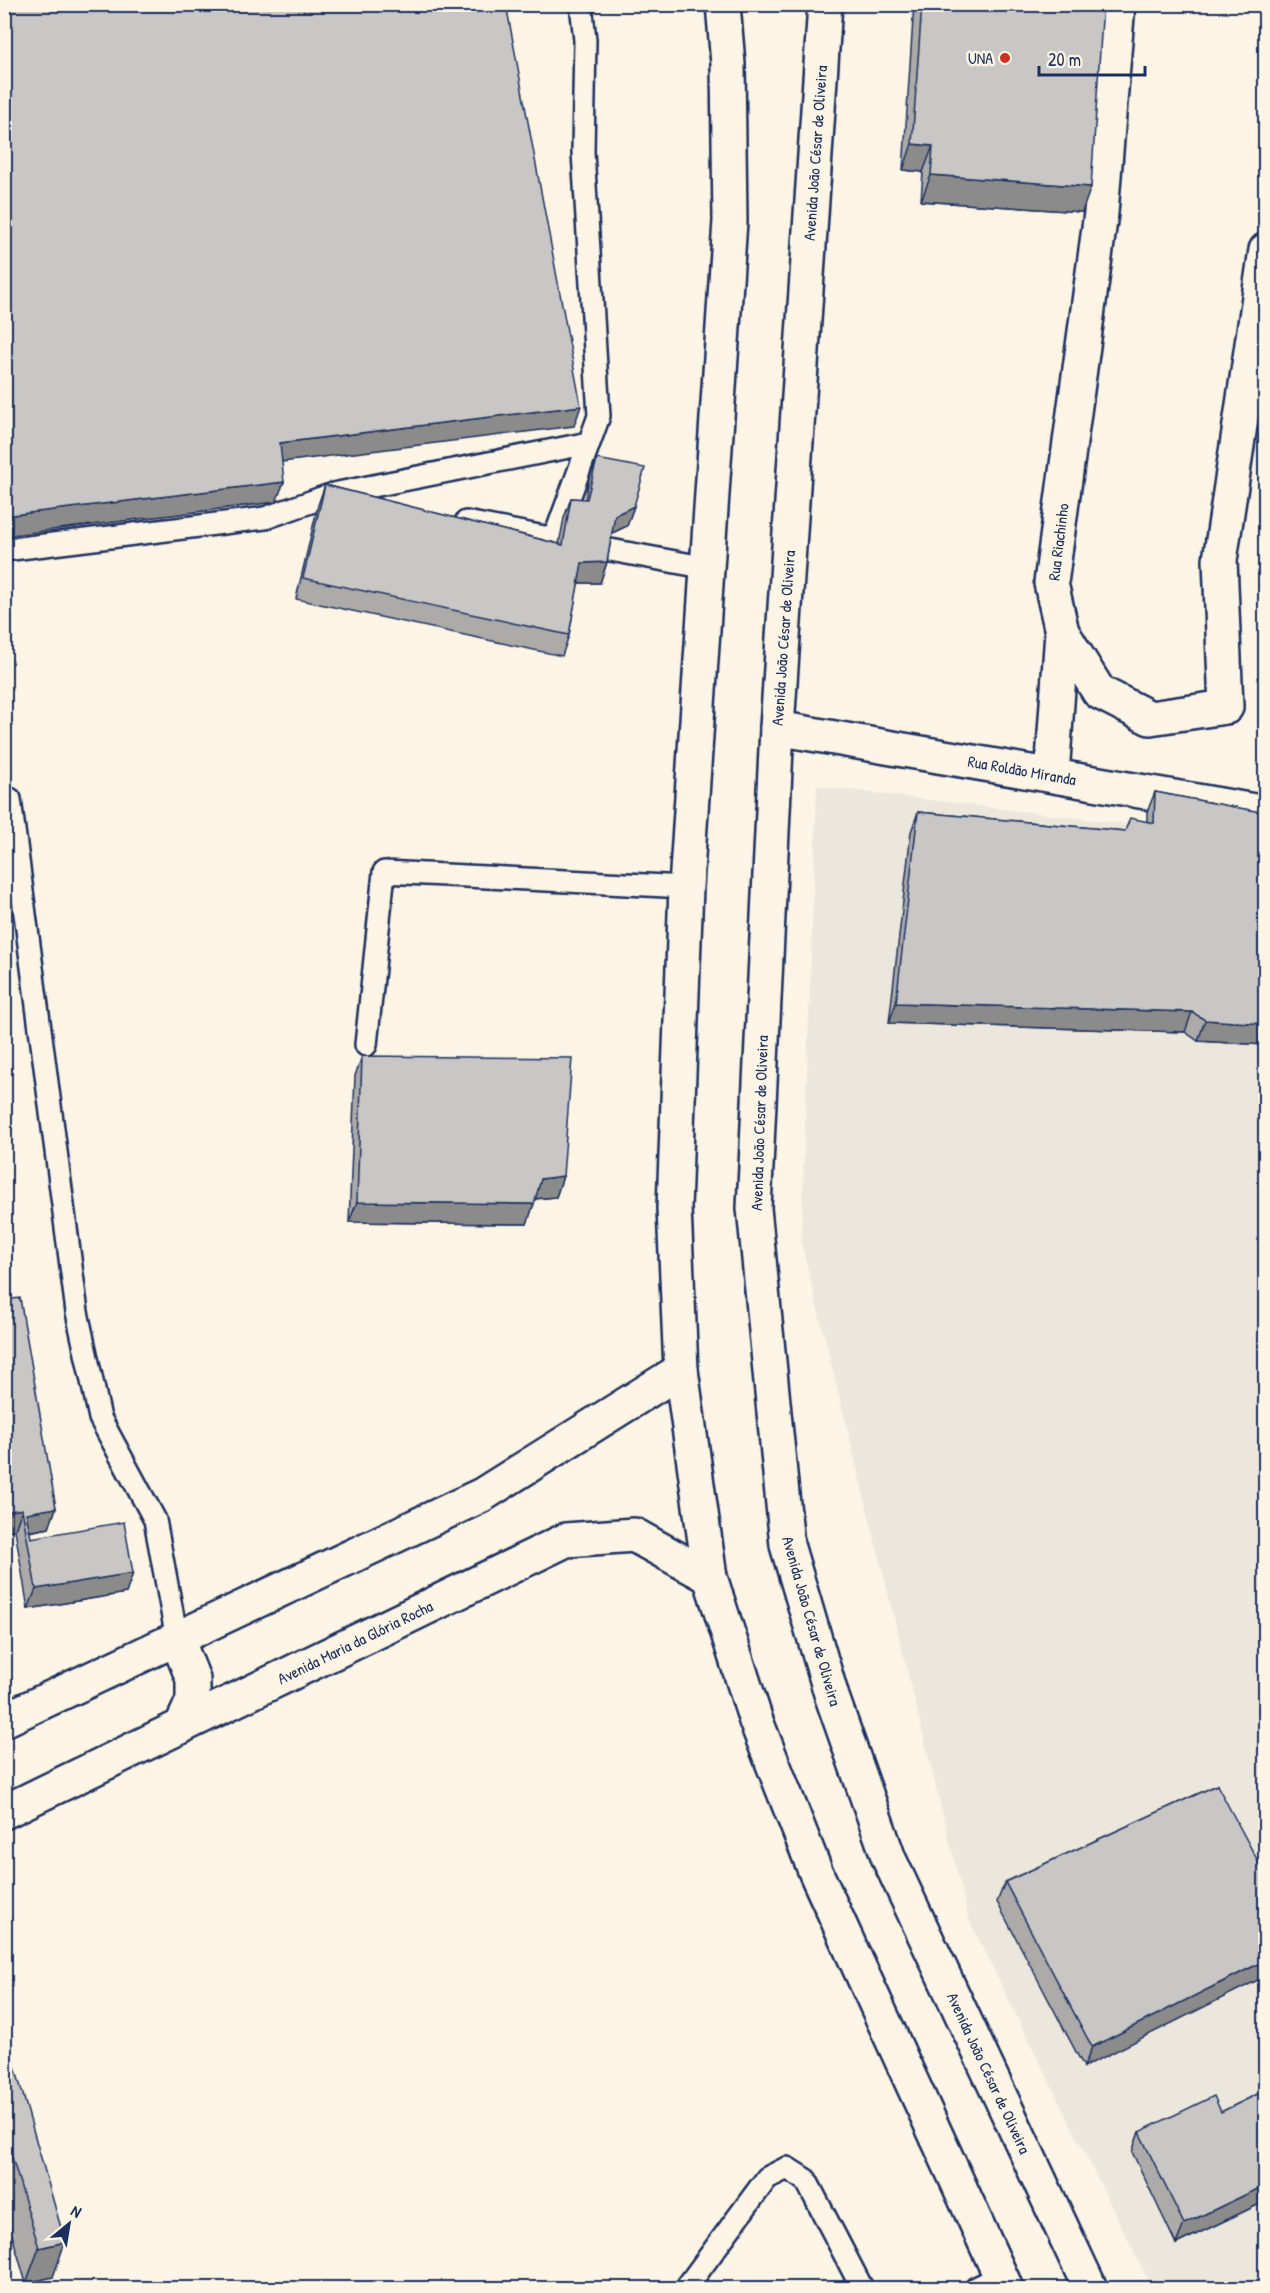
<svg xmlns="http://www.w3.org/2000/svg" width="1270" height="2293" font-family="'Patrick Hand',sans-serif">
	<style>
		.built { fill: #ece7dc }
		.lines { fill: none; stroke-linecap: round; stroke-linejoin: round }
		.service-casing { stroke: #1b2f5e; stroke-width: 26 }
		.minor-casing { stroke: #1b2f5e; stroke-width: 38 }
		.tertiary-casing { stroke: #1b2f5e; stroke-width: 38 }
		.secondary-casing { stroke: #1b2f5e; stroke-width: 38 }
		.service { stroke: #fcf5e5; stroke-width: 21 }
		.minor { stroke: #fcf5e5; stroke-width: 33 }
		.tertiary { stroke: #fcf5e5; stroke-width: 33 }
		.secondary { stroke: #fcf5e5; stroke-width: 33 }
		.wall { fill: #acabaa; stroke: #1b2f5e; stroke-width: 1.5 }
		.shaded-wall { fill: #8c8b8b; stroke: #1b2f5e; stroke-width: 1.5 }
		.building { fill: #c8c7c6; stroke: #1b2f5e; stroke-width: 1.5 }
		.poi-dot { fill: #c8321e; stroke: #fcf5e5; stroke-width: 2 }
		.labels { text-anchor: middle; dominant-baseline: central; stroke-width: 5; stroke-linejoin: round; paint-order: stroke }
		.poi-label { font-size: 16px; fill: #1b2f5e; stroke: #fcf5e5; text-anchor: end }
		.street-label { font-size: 16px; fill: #1b2f5e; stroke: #fcf5e5 }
	</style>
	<rect width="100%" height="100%" fill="#fcf5e5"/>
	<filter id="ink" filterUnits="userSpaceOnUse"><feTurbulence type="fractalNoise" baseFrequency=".0167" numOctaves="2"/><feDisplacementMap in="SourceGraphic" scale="12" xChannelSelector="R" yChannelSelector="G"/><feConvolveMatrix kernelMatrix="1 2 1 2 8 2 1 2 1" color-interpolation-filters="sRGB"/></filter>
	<g filter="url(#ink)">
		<path class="built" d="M817,786l448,55v1447h-113l-183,-368 -168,-678z"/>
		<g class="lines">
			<g class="service-casing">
				<path id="service" d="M333,494l256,-51
					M466,522l94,18
					M554,539l45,-123 -16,-264 2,-112 -4,-36
					M605,549l103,19
					M4,550l261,-32 68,-24 14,3
					M10,799l67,513 23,106 55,102 22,119
					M366,1045l18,-173 302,15
					M686,2288l81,-110 20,-10 19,12 56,108
					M976,2288l25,-12"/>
			</g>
			<g class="minor-casing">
				<path id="minor" d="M1118,4l-17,209 -50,370 11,49 37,60 51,26 76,-11 -6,-147 46,-310
					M777,728l489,85
					M1052,775l10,-143"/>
			</g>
			<g class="tertiary-casing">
				<path id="tertiary" d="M177,1639l16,40v22l-12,26
					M4,1720l478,-225 199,-125
					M4,1812l562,-272 68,-5 76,42"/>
			</g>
			<g class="secondary-casing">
				<path id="secondary" d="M723,4l5,60 2,157 -44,666 -12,321 7,162 29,207 46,144 60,152 190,415
					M825,4l-48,724 -23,480 33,337 45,152 57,162 201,429"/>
			</g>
			<use href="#service" class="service"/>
			<use href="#minor" class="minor"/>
			<use href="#tertiary" class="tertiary"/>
			<use href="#secondary" class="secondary"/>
		</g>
		<path class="wall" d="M914,4h189l-21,208 -161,-11 2,-29 -20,-2z
			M597,459l37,47 -7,20 -15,7 -5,29 -7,21h-22l-9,52 -7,21 -266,-57 22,-94 7,-20 234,59 5,-26 7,-20 14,1 4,-20z
			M1155,792l111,21v232l-68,-4 -13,-9 -296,-9 22,-191 7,-20 207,19 22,-9v-10z
			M362,1056l201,120 -7,21 -21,2 -8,25 -178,-2 6,-146z
			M4,1300l52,208 -7,20 -20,4 2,6 102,35 -7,20 -98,16 -13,-79 -11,1z
			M1217,1785l-133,282 -87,-165 8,-20z
			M4,2028l49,249 -27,6 -22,-75z
			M1266,2090v111l-90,43 -44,-92 7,-20 82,-20z"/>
		<path class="shaded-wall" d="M912,144l21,2 -10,26 -20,-2z
			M931,175l160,12 -9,25 -161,-11z
			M581,406l-7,20 -301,37 7,-20z
			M284,482l-8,20 -272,34v-20z
			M634,506l-7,20 -19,9 7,-20z
			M607,562l-7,21h-26l8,-20z
			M896,1003l296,9 -7,20 -296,-9z
			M1205,1020l61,4v21l-68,-4z
			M563,1176l-7,21 -23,2 8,-20z
			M357,1202l177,2 -7,20 -178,-2z
			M8,1270l-4,10v-9z
			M56,1508l-7,20 -23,4v-19z
			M22,1509l-7,21 -11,1v-19z
			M133,1573l-7,20 -98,16 8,-20z
			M1266,1960v16l-182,91 8,-20z
			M1266,2185v16l-90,43 8,-20z
			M65,2242l-12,35 -27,6 13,-35z"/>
		<path class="building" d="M4,4h502l75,402 -301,37 4,39 -280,34z
			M922,4h181l-12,183 -160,-12 2,-29 -21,-2z
			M597,459l48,9 -11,38 -19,9 -8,47 -25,1 -13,72 -266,-57 22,-93 238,60 8,-47 16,1z
			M1155,792l111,21v211l-61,-4 -13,-8 -296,-9 22,-191 207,19 5,-13 24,5z
			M362,1056l210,2 -9,118 -22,3 -7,25 -177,-2z
			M4,1249l4,21 -4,1z
			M20,1298l36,210 -30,5 5,25 93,-16 9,51 -97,16 -14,-80 -18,3v-212z
			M1217,1785l49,91v84l-174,87 -87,-165z
			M4,2028l61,214 -26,6 -35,-118z
			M1266,2090v95l-82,39 -45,-92 75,-36 7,16z"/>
	</g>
	<circle class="poi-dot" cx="1005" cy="58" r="6"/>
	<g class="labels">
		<g class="poi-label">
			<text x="993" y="58">UNA</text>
		</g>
		<g class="street-label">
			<text transform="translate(815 153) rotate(-86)">Avenida João César de Oliveira</text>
			<text transform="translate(1058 542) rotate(-83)">Rua Riachinho</text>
			<text transform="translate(783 638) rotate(-86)">Avenida João César de Oliveira</text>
			<text transform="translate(1022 770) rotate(10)">Rua Roldão Miranda</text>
			<text transform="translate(759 1123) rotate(-88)">Avenida João César de Oliveira</text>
			<text transform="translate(812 1621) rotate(74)">Avenida João César de Oliveira</text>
			<text transform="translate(355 1642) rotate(-26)">Avenida Maria da Glória Rocha</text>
			<text transform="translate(989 2073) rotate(65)">Avenida João César de Oliveira</text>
		</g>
	</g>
	<rect width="1270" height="2293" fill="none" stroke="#fcf5e5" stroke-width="24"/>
	<rect x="12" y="12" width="1246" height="2269" fill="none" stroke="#1b2f5e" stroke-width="2" filter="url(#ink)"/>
	<g transform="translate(69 2224) rotate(30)" stroke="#fcf5e5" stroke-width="4.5" paint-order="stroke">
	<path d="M0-4.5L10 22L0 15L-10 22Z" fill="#1b2f5e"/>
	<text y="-9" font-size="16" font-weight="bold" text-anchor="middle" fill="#1b2f5e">N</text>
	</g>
	<path d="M1039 66v9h106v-9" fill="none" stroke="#1b2f5e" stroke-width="3"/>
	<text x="1048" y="66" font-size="18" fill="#1b2f5e" stroke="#fcf5e5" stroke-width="4.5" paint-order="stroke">20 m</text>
</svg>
